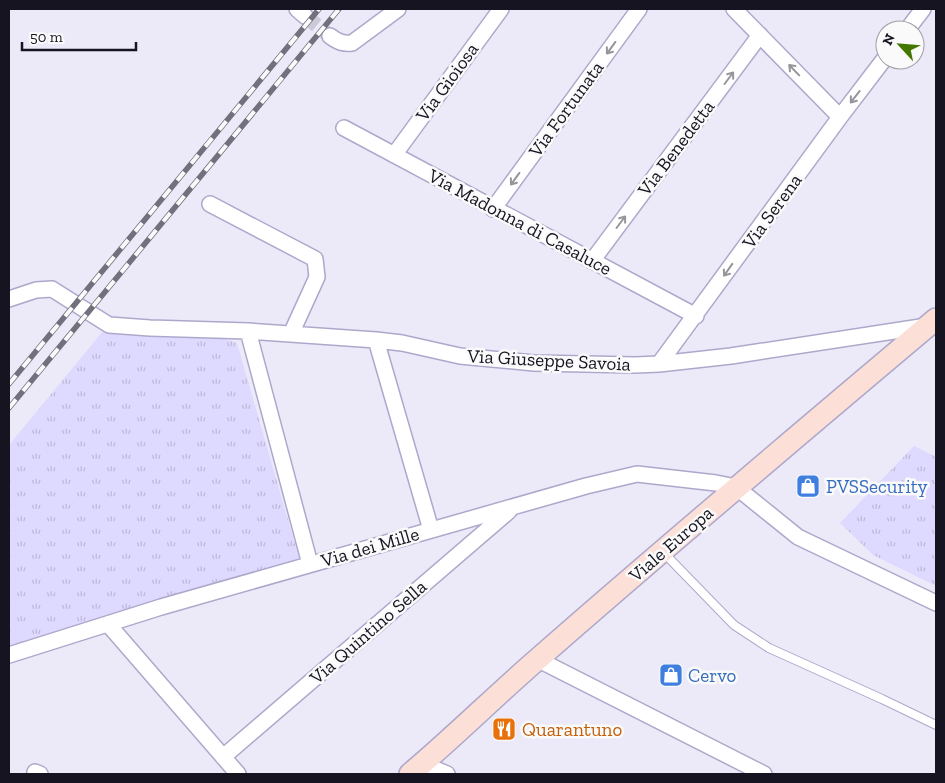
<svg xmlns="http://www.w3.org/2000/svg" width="945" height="783" font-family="'Zilla Slab',serif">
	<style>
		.grass { fill: url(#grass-tufts) }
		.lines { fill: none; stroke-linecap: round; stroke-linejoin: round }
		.street-tunnel { stroke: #cccad8; stroke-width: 15; stroke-dasharray: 15 8; stroke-linecap: butt }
		.lane-casing { stroke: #ada8cb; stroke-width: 10 }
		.street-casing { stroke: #ada8cb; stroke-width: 18 }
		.secondary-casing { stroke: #ada8cb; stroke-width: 24 }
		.lane { stroke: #fff; stroke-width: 8 }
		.street { stroke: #fff; stroke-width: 15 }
		.secondary { stroke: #fcdfd7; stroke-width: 21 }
		.rail-casing { stroke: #72707d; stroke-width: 5.5 }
		.rail { stroke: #fafafa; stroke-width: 4; stroke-dasharray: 11; stroke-linecap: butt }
		.oneway { stroke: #96959b }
		.labels { text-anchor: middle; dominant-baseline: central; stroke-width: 5; stroke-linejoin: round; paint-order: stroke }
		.street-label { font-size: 19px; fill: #161420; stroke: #fafafa }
		.shop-label { font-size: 19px; fill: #366cbe; stroke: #fafafa; text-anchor: start }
		.food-label { font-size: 19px; fill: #c56008; stroke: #fafafa; text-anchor: start }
	</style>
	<defs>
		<pattern id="grass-tufts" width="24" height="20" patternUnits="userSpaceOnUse" patternTransform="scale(1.25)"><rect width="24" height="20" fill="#ded9fe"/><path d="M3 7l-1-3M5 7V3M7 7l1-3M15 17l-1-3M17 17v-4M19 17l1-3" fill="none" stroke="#beb9d9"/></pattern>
	</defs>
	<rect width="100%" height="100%" fill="#eceaf9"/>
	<path class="grass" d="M103,331l18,4 104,4 12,4 62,215 -4,4 -286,88v-205z
		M914,446l22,11v129l-63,-31 -33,-32z"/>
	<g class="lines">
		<path class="street-tunnel" d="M305,16l25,20"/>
		<g class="lane-casing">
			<path id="lane" d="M663,552l71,73 35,23 113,51 54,26"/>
		</g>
		<g class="street-casing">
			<path id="street" d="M297,9l8,7
				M734,9l106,108
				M907,30l16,-21
				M330,36c8,6 13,8 22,7l46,-34
				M344,128l352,188
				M394,155l107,-146
				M210,204l105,55 2,18 -26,57
				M493,209l146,-200
				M592,261l168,-226
				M9,299l27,-9 16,-1 57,36 41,3 98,3 128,9 26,3 58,13 74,7 101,2 24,-1 72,-8 196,-30
				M248,331l62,233
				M376,340l55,190
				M659,364l181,-247 45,-59
				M108,624l130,150
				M9,655l152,-48 425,-121 51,-12 79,9 20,4 62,50 138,66
				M537,659l227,115
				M223,757l286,-246
				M423,764l24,10
				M35,772l5,2"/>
		</g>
		<g class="secondary-casing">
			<path id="secondary" d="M410,774c44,-37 85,-78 129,-116 131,-115 264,-227 397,-339"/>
		</g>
		<use href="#lane" class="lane"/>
		<use href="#street" class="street"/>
		<use href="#secondary" class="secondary"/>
		<g class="rail-casing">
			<path id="rail" d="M9,384l310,-375
				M9,408l330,-399"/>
		</g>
		<use href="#rail" class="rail"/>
	</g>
	<defs><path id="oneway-shaft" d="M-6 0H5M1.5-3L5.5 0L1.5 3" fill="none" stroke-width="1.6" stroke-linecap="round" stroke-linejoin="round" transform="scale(1.25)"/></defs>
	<g class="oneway">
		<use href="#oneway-shaft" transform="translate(611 48) rotate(126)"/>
		<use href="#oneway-shaft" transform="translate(794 70) rotate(-134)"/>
		<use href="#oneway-shaft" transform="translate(729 78) rotate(-53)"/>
		<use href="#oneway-shaft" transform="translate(855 97) rotate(128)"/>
		<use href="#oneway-shaft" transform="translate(515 179) rotate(126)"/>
		<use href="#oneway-shaft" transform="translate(621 222) rotate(-53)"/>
		<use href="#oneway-shaft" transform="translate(728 270) rotate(125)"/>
	</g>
	<defs>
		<g id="shop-square" transform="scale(1.25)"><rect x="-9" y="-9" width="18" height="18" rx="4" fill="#3f7fe0" stroke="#fafafa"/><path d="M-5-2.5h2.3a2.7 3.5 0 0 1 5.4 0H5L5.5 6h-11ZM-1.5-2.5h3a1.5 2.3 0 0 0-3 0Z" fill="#fff"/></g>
		<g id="restaurant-square" transform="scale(1.25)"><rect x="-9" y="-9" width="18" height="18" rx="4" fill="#e8710a" stroke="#fafafa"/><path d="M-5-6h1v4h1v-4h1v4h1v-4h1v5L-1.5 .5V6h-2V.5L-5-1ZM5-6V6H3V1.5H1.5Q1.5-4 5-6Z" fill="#fff"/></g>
	</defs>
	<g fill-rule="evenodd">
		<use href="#shop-square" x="808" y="486"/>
		<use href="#shop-square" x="671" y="675"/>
		<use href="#restaurant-square" x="504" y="729"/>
	</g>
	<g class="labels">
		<g class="street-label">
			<text transform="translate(447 82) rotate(-54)">Via Gioiosa</text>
			<text transform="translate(566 109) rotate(-54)">Via Fortunata</text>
			<text transform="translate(676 148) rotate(-53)">Via Benedetta</text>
			<text transform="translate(772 211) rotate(-54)">Via Serena</text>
			<text transform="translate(520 222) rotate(28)">Via Madonna di Casaluce</text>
			<text transform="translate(549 360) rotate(3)">Via Giuseppe Savoia</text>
			<text transform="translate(671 544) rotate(-41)">Viale Europa</text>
			<text transform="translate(370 547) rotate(-16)">Via dei Mille</text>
			<text transform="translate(368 632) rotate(-41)">Via Quintino Sella</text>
		</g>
		<g class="shop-label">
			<text x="826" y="486">PVSSecurity</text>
			<text x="688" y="675">Cervo</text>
		</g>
		<g class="food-label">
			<text x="522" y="729">Quarantuno</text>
		</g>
	</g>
	<rect width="945" height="783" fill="none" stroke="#161420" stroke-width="20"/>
	<g transform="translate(900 45) rotate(296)"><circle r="24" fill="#fafafa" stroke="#9f9ea3"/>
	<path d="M0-4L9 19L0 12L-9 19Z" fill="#447700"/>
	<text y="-8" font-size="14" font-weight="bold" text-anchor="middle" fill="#161420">N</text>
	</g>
	<path d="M22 42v8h114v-8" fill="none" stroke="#161420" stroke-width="2.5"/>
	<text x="30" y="42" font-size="15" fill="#161420" stroke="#fafafa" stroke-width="4" paint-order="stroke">50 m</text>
</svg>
